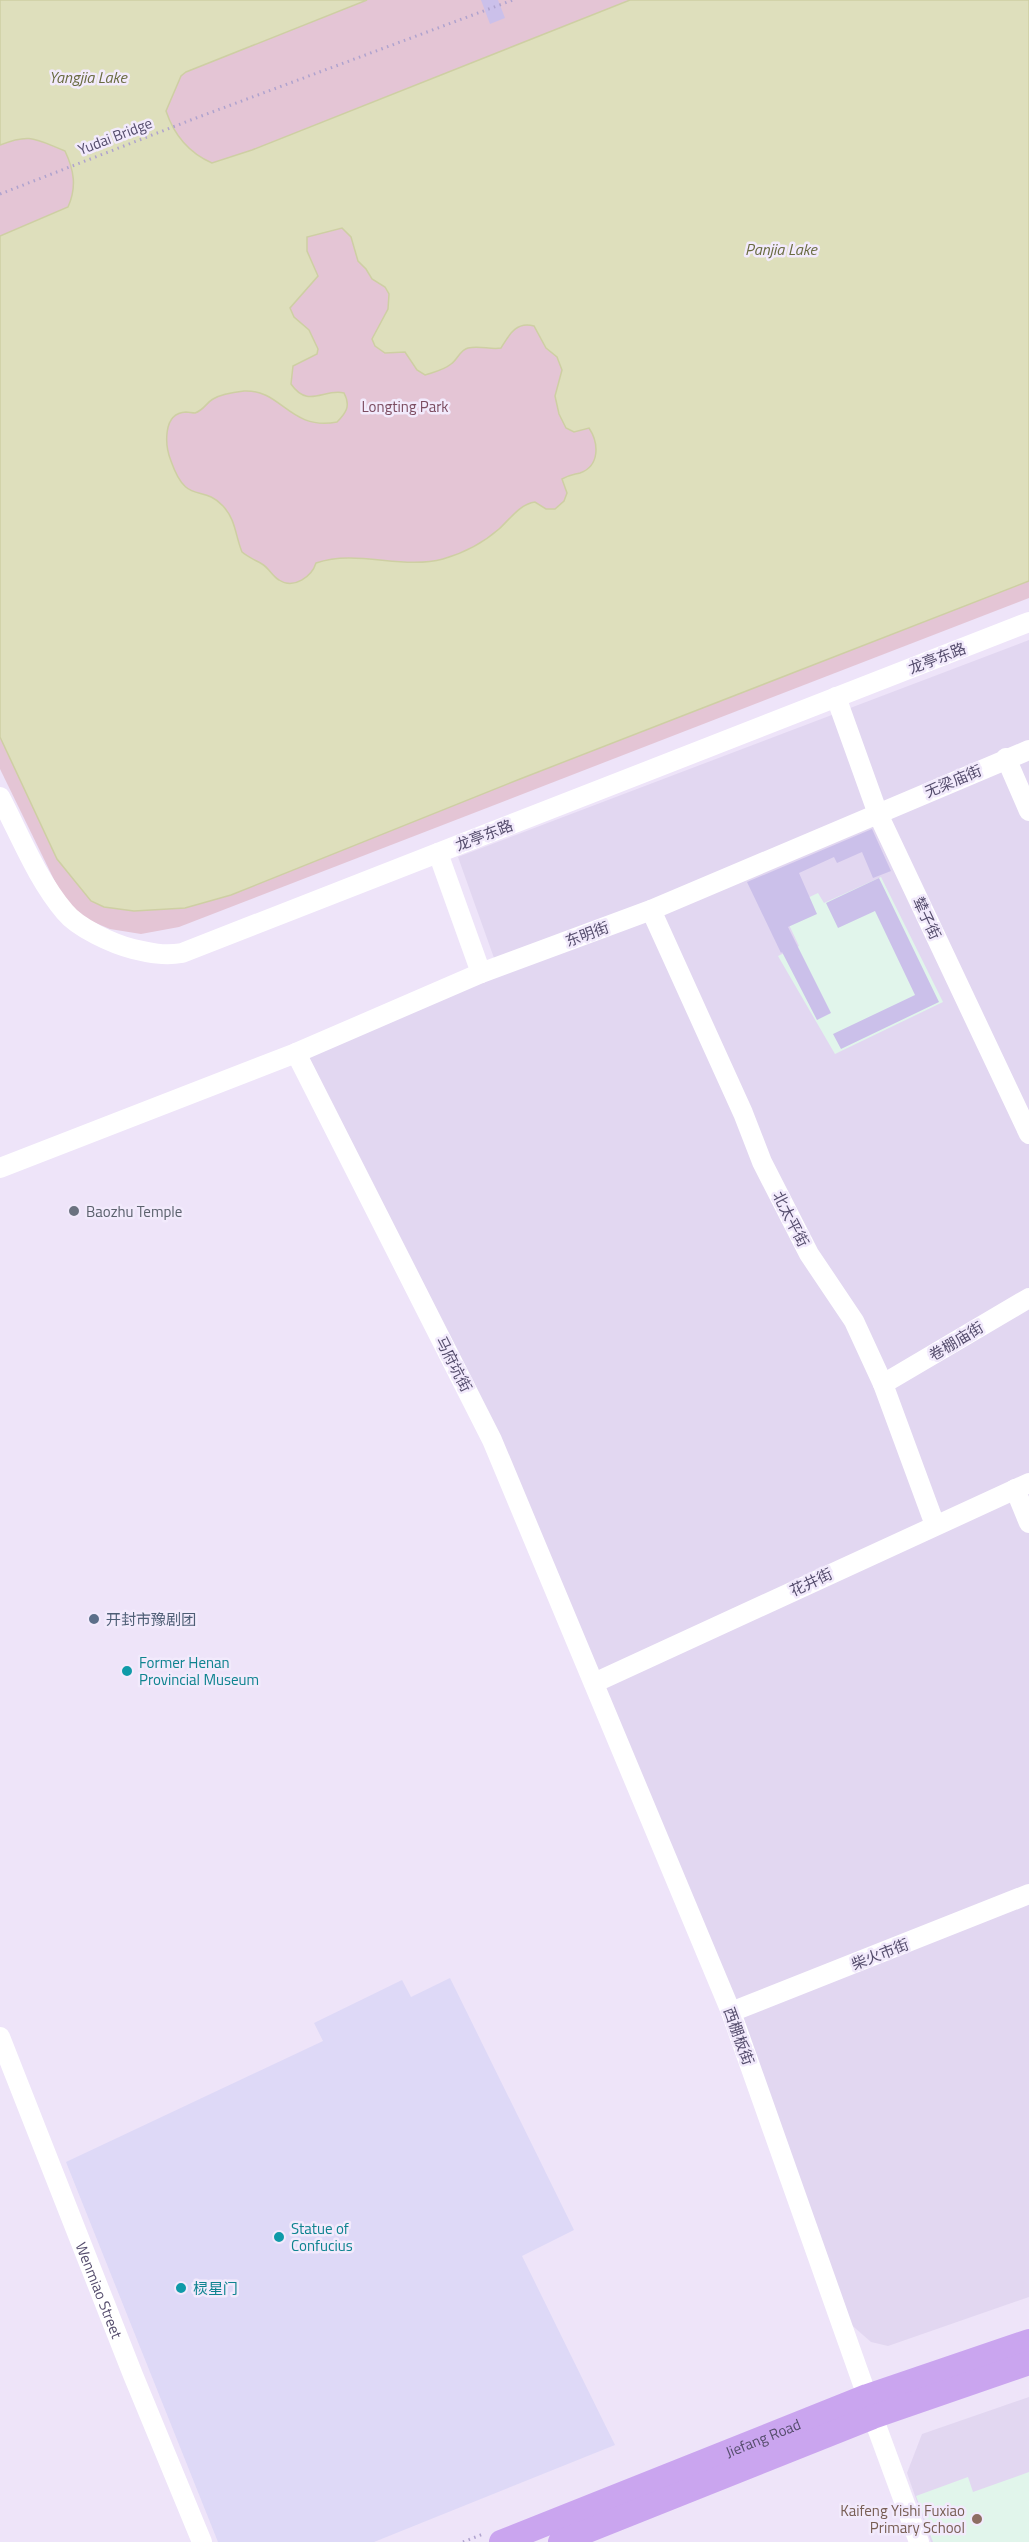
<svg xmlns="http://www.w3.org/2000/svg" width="1029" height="2542" font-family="'Titillium Web','Noto Sans SC',sans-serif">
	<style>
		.residential { fill: #e2d7f1 }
		.commercial { fill: #ded9f7 }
		.education { fill: #e1f5eb }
		.green { fill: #e4c5d5 }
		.water { fill: #dedfbc; stroke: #cecfa3; stroke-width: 1.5; fill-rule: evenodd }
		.building { fill: #cbc0ea }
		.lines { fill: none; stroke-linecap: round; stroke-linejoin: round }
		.path { stroke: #afa3ce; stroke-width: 3; stroke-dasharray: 1.5 4.5; stroke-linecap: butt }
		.minor { stroke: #fff; stroke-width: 20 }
		.major { stroke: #caa5ef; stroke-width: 24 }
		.worship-dot { fill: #6b7280; stroke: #f2eafc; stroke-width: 2 }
		.service-dot { fill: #5c6f8a; stroke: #f2eafc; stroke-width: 2 }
		.culture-dot { fill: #0f9aa8; stroke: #f2eafc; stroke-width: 2 }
		.education-dot { fill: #8d6e63; stroke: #f2eafc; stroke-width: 2 }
		.labels { text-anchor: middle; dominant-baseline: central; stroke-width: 5; stroke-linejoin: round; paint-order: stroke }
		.street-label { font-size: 15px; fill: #554d6d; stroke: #f2eafc }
		.park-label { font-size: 15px; fill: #7c4d61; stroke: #f2eafc }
		.worship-label { font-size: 15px; fill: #5b616d; stroke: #f2eafc; text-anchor: start }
		.service-label { font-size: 15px; fill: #4e5e75; stroke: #f2eafc; text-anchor: start }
		.culture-label { font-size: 15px; fill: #0d838f; stroke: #f2eafc; text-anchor: start }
		.education-label { font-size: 15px; fill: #785e54; stroke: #f2eafc; text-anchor: end }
		.water-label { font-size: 16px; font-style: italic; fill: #696b41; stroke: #f2eafc }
	</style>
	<rect width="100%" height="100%" fill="#eee4f9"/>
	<path class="residential" d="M1029,640v1657l-141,49 -17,-4 -24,-21 -335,-827 -214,-430 15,-15 186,-77 -41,-115z
		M1029,2397v145h-98l-24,-69 15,-39z"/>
	<path class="commercial" d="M450,1978l124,252 -52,26 93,189 -241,97h-156l-152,-380 257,-121 -9,-18 88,-43 9,17z"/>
	<path class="education" d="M881,877l62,125 -108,52 -57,-98 21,-10 -17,-36 36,-17 6,10z
		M1029,2472v70h-96l-17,-46 52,-19 5,15z"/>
	<path class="green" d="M0,0h1029v598l-850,329 -38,7 -31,-5 -31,-13 -16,-18 -63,-129z"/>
	<path class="water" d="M0,0h367l-181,72 -5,4 -15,35c8,24 23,42 46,52l40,-13 378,-150h399v581l-509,198 -289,116 -46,13 -51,3 -30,-4 -13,-6 -34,-42 -57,-122v-501l68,-29c9,-20 6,-37 -3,-56 -30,-12 -34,-18 -65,-6zM342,228l9,9 7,24 8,8 6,10 13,8 4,7 -1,15 -16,30 3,7 10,7 20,-1 12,18 8,5c9,-3 19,-5 26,-11 7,-5 9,-14 17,-16 12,-3 22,2 33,0 8,-13 15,-27 33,-22l12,22 11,9 5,13 -7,26 4,18 7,14 8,4 15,-4c10,15 11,38 -9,45 -8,2 -11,2 -18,6l5,14 -3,8 -9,8h-9l-11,-7c-15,2 -25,17 -36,27 -16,14 -35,24 -56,30 -41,11 -86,-10 -127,4 -4,13 -22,27 -37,17 -7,-4 -10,-12 -17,-16 -7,-4 -14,-7 -20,-12 -7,-17 -6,-32 -19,-46 -21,-23 -36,1 -52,-45 -6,-15 -9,-48 15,-49 3,0 6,1 9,1 9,-3 11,-10 18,-14 8,-5 22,-7 31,-8 38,-2 45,40 93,31 9,-9 14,-16 7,-29 -20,-5 -36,16 -53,-9l2,-18 24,-12 1,-5 -9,-19 -15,-13 -4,-9 28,-32 -11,-25v-14z"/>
	<path class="building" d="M481,0h17l7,18 -15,6z
		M872,829l19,42 -18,7 -11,-26 -25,11 -3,-6 -35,16 18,41 -29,13 43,86 -14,7 -35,-68 -1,1 -34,-71z
		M879,878l60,124 -98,47 -8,-15 82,-39 -40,-84 -37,17 -12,-25z"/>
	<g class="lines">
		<path class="path" d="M0,194l196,-76 317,-118
			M463,2542l20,-8"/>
		<g class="minor">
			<path d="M836,697l42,117 151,320"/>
			<path d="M1006,758l23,53"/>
			<path d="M0,797c20,38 37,82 65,115 13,16 48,32 68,37 17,4 31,7 49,4l847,-331"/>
			<path d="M438,853l43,120"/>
			<path d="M651,910l92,203 19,49 47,92 45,67 29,63 52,141"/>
			<path d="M296,1053l196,387 239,572 136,384"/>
			<path d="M0,1168l296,-115 185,-80 170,-63 378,-160"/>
			<path d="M883,1384l146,-86"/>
			<path d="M1015,1489l14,34"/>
			<path d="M594,1683l435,-200"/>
			<path d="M731,2012l298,-118"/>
			<path id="s1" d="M0,2037l133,338 69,167"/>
			<path d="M873,2417l46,125"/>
		</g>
		<g class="major">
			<path id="s2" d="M501,2542l366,-146 162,-55"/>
			<path d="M560,2542l313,-125 156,-54"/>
		</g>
	</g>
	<circle class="worship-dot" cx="74" cy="1211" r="6"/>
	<circle class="service-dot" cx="94" cy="1619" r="6"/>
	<g class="culture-dot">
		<circle cx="127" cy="1671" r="6"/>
		<circle cx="279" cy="2237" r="6"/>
		<circle cx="181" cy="2288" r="6"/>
	</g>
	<circle class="education-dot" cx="977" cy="2519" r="6"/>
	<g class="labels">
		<g class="street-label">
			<text transform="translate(115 136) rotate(-21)">Yudai Bridge</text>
			<text transform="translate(937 658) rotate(-21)">龙亭东路</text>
			<text transform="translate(953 781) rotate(-23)">无梁庙街</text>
			<text transform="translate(484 835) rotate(-21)">龙亭东路</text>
			<text transform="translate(927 918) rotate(65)">辇子街</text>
			<text transform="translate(587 934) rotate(-20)">东明街</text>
			<text transform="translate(791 1219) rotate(63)">北太平街</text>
			<text transform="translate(956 1341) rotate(-31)">卷棚庙街</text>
			<text transform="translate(454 1364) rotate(63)">马府坑街</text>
			<text transform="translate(811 1582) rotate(-25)">花井街</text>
			<text transform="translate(880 1954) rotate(-21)">柴火市街</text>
			<text transform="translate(739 2036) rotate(70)">西棚板街</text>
			<text stroke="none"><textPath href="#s1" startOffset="272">Wenmiao Street</textPath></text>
			<text stroke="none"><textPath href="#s2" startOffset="282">Jiefang Road</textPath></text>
		</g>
		<g class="park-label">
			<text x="405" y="406">Longting Park</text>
		</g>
		<g class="worship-label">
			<text x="86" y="1211">Baozhu Temple</text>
		</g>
		<g class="service-label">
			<text x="106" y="1619">开封市豫剧团</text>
		</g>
		<g class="culture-label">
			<text x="139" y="1662">Former Henan<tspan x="139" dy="17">Provincial Museum</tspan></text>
			<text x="291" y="2228">Statue of<tspan x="291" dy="17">Confucius</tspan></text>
			<text x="193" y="2288">棂星门</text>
		</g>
		<g class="education-label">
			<text x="965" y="2510">Kaifeng Yishi Fuxiao<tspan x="965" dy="17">Primary School</tspan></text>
		</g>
		<g class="water-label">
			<text x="88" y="77">Yangjia Lake</text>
			<text x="781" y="249">Panjia Lake</text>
		</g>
	</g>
</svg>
